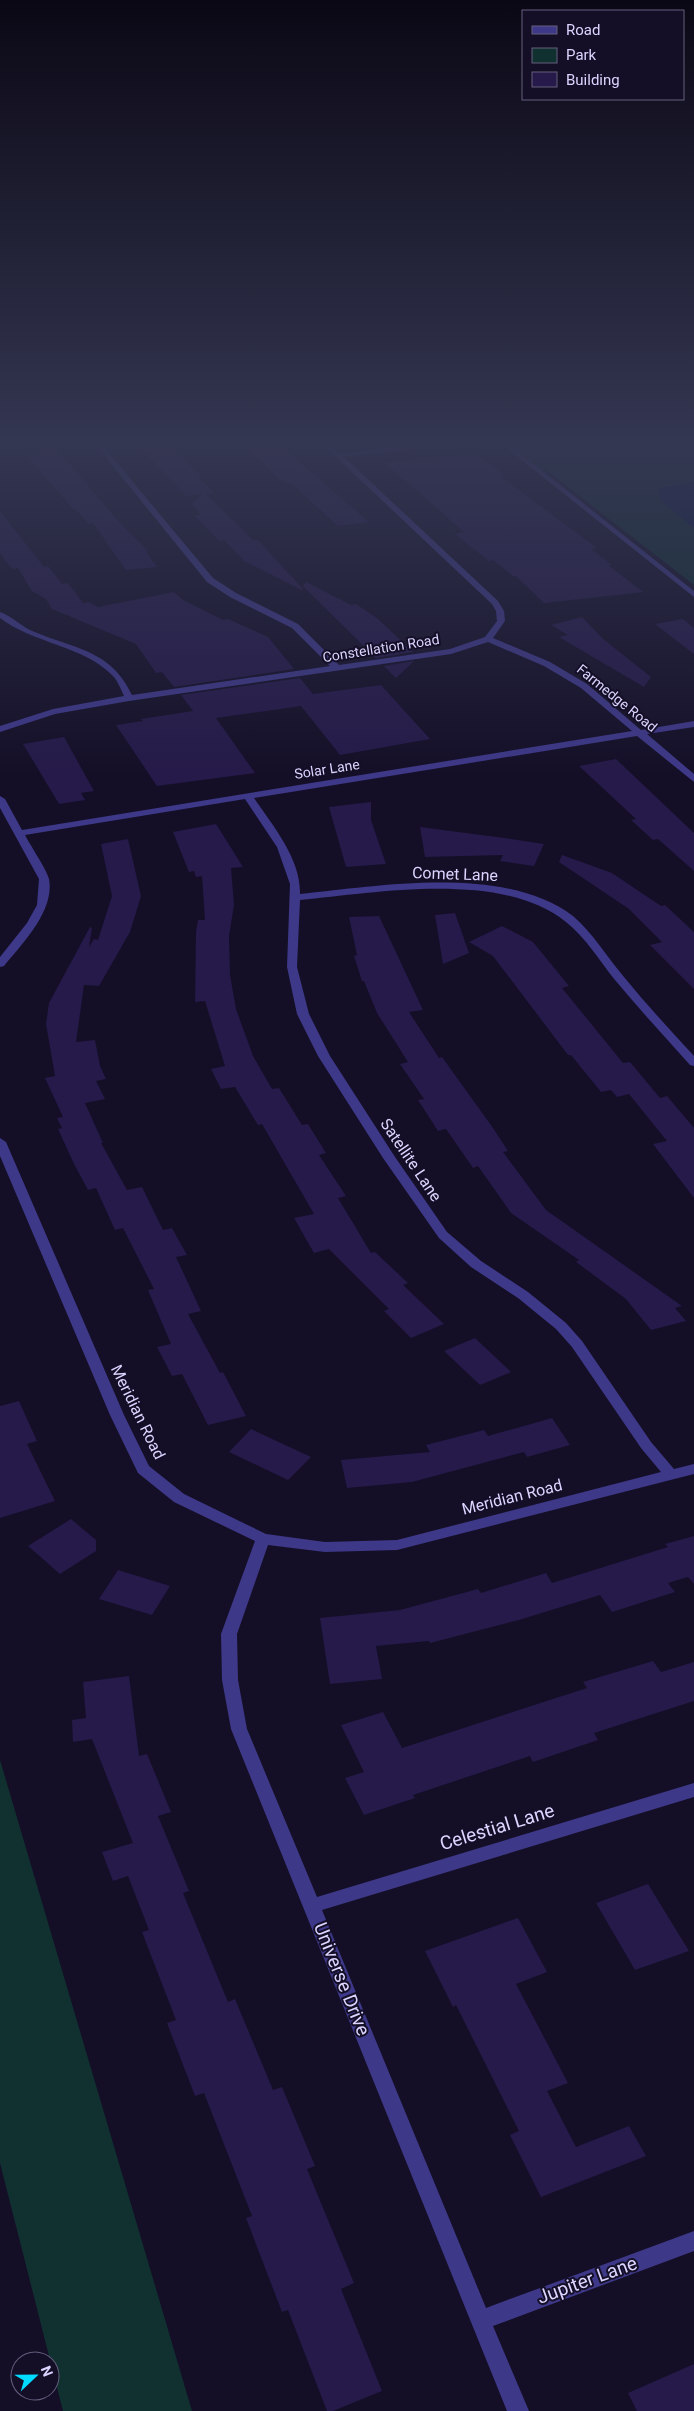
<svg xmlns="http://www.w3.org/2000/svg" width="694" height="2411" font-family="Roboto,sans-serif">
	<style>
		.green { fill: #113131 }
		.water { fill: #091d46 }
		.building { fill: #251a49 }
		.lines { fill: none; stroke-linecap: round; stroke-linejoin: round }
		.minor { fill: #3e3888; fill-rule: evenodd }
		.labels { text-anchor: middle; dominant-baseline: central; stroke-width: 4; stroke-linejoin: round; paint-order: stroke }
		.far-street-label { font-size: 14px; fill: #dbd5ff; stroke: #140f27 }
		.street-label { font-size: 16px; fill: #dbd5ff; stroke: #140f27 }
		.near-street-label { font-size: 19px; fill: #dbd5ff; stroke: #140f27 }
	</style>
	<rect width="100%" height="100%" fill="#140f27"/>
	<path class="green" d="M502,439h192v146l-148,-115h-4z
		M0,1760l192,651h-129l-63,-248z"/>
	<path class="water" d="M694,481v47l-33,-27 -3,-12z"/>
	<path class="building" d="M163,439l39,38h-4l16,16 -8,1 47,46h5l45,49 -1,1 -58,-29 -20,-21 -5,1 -25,-26h7l-9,-11 10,-10 -15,2 -54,-54z
		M236,439h37l96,83 -31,4 -46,-42 -11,-4z
		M57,450l64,74 27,27 -2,1 11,15 -31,3 -33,-47 -4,1 -13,-14h-2l-48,-55z
		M475,453l30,22 -5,1 97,72 -6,1 21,16h-4l35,27 -99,11 -28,-27h-3l-20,-16 -4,1 -34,-27 9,-2 -79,-69z
		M0,511l44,56 4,-1 14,18 6,-1 15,20 6,-1 9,5 76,-15 9,8 40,20 5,-1 40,18 26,32 -120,18 -12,-15 -6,1 -20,-29 -84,-35 -6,-10 -14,-8 -14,-23 -6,1 -12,-16z
		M306,582l45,23 5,-1 22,15 35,33 -37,6 -73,-72z
		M582,617l21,22 48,38 -7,10 -85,-50 9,-2 -17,-10z
		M683,619l11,9v26l-39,-30z
		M414,661l-18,17 -12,-12z
		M300,678l13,16 68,-9 49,54 -90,16 -39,-49 -85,12 39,55 -98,13 -41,-61 27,-4 -2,-2 52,-8 -12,-16z
		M64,737l30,54 -13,2 4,7 -26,4 -36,-60z
		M616,759l78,74v38l-36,-32 -5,1 -22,-20 5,-1 -57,-53z
		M371,802v18l15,44 -40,3 -17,-60z
		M216,824l27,43 -12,1 3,37 -5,31 1,39 6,34 17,47 19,33 7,-1 23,37 6,-1 18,29 -7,2 27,41 -8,2 33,55 4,-1 33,31 -5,2 41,39 -33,14 -27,-27 5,-2 -60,-60 -15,4 -20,-35 20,-4 -52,-90 -4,1 -23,-38 -14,2 -10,-20 14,-3 -20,-65 -10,1 1,-70 2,-12h7l-3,-44 -6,1 -2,-6 -5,1 -16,-40z
		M420,827l91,12 33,5 -10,22 -34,-5 3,-6 -78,2z
		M128,839l13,57 -11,36 -31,54 -15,-1 -8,57 19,-2 5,26 6,13 -10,2 9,18 -20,4 18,40h-2l26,47 15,-3 21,43 9,-2 15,27 -11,2 25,54 -13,3 32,59 3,-1 23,44 -38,9 -26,-51 -10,2 -15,-29 14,-3 -23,-54 6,-1 -31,-61 -8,2 -19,-42 -8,2 -14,-26 -16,-35 4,-1 -5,-10 6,-1 -18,-39 10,-2 -9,-52 3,-21 41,-76 2,1 -3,19 5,-8 4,1 14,-44 -11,-52z
		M562,855l50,18 49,33 4,-1 29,27v57l-44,-44 12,-3 -33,-33 -70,-47z
		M455,913l14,40 -26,11 -8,-49z
		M379,916l44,94 -14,2 30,46 3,-1 51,71 15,23 -5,1 43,58 136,96 -7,2 11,13 -35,9 -25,-31 -50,-37 3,-2 -68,-47 -33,-47 -5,2 -27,-39 -8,2 -20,-31 6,-1 -24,-35 8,-2 -31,-49 -13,-32h-2l-8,-25 3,-1 -8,-38z
		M502,926l31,16 36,44 -7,2 61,75 7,-1 30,36 7,-2 27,32v70l-41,-54 14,-3 -38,-47 -12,3 -6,-7 -10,2 -30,-37h-3l-75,-99 -24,-14z
		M475,1338l36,34 -31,13 -36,-34z
		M19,1401l18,40 -10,3 28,57 -55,17v-112z
		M552,1418l18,27 -43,12 -3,-5 -112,30 -65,6 -6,-28 89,-8 -4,-7 58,-15 4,6z
		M251,1429l60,28 -23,23 -59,-28z
		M71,1519l25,21v11l-36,23 -32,-28z
		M694,1536v48l-6,-7 -20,6 7,9 -63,20 -12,-17 -81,25 -89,23 -1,-2 -53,5 6,33 -52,5 -10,-66 80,-8 78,-21 3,4 65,-20 6,10 116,-36 -3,-3z
		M118,1570l52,16 -18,29 -53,-16z
		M653,1661l8,11 33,-10v39l-100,32 4,7 -65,22 -3,-6 -117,39 2,3 -51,17 -19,-37 19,-6 -23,-47 42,-13 19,36 185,-60 -4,-6z
		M129,1676l10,80 8,-2 24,58 -13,4 31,75 -6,2 45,109 7,-3 38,91 9,-3 33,79 -8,3 47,114 -13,6 41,102 -49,20h-6l-39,-101 -6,2 -36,-94 6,-2 -48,-123 -9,3 -28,-73 9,-3 -34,-88 7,-2 -21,-54 -15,5 -11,-29 31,-9 -41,-104 -19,3 -1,-22 14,-2 -3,-36z
		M648,1884l41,67 -54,19 -39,-67z
		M518,1918l29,54 -31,12 52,99 -21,8 29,56 53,-21 17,30 -105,41 -31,-62 9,-4 -63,-126 -3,2 -28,-56z
		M694,2364v47h-57l-9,-18z"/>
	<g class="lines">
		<path class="minor" d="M31,439h21l-3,2 -49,5v-4z
			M91,439h6l116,139 23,15 62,31 41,41 111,-16 35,-12 12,-16 -1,-10 -4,-7 -175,-165h7l16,15 124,-15h18l-3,2 -135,16 154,144 6,10 1,10 -12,17 57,24 37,22 54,46 53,-9v6l-47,7 47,40v8l-57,-46 -383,62c19,28 47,61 46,96 79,-8 205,-30 273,22 20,17 34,41 51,61 22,27 46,53 70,79v10l-4,-1c-25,-28 -51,-56 -75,-85 -16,-20 -29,-42 -49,-58 -64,-52 -190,-29 -266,-22l-3,67 12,47 21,42 65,101 52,75 34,29 47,31 38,31 16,18 69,101 23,27 20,-5v10l-297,76 -72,2 -57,-7 -31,89 1,46 9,49 70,168 377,-114v14l-372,113 164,398 208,-77v20l-201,75 36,85h-22l-276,-682 -9,-49 -1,-46 34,-93 -81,-39 -36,-29 -28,-58 -110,-259v-18l6,4 118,273 25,51 35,28 82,40 59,8 72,-2 264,-68 -20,-24 -69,-101 -16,-18 -38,-31 -47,-31 -32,-29 -56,-80 -65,-102 -21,-42 -10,-47 3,-83 -13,-37 -32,-48 -220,36c5,10 22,35 24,44 6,32 -27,65 -45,87l-4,1v-10l27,-34 10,-18 2,-26 -39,-71v-12l5,3 17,31 610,-99 -51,-43 -37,-22 -56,-24 -37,12 -322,47 -74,13 -55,18v-6l53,-17 71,-13c-3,-6 -6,-15 -11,-20 -30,-31 -79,-32 -113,-58v-6c10,3 20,13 30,18 42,19 80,18 102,65l198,-29 -38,-38 -62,-31 -23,-15z
			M495,439h7l192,152v6z"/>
	</g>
	<linearGradient id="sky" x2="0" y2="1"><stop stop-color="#0b0815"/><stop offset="0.57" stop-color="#343752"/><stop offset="1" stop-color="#343752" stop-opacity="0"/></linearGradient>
	<rect width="694" height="776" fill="url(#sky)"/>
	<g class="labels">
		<g class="far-street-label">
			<text transform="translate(381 648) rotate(-9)">Constellation Road</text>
			<text transform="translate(617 698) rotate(39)">Farmedge Road</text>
			<text transform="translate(327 769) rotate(-9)">Solar Lane</text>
		</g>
		<g class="street-label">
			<text transform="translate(455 874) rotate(2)">Comet Lane</text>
			<text transform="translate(411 1160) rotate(56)">Satellite Lane</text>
			<text transform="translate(138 1412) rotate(64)">Meridian Road</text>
			<text transform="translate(512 1497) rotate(-14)">Meridian Road</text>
		</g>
		<g class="near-street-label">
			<text transform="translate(497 1827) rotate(-17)">Celestial Lane</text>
			<text transform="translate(342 1979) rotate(68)">Universe Drive</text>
			<text transform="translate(587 2280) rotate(-20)">Jupiter Lane</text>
		</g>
	</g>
	<rect x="522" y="10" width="162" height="90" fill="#140f27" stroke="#645e7d"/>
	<rect x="532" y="26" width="25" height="8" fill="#3e3888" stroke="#645e7d"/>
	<text x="566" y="35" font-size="15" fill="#dbd5ff">Road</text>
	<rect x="532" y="48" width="25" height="15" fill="#113131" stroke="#645e7d"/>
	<text x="566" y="60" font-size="15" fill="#dbd5ff">Park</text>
	<rect x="532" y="72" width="25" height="15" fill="#251a49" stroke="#645e7d"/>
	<text x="566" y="85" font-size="15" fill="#dbd5ff">Building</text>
	<g transform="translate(35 2376) rotate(68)"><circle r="24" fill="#140f27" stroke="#645e7d"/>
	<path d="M0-4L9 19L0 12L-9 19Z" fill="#01dbff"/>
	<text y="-8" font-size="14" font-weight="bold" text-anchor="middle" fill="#dbd5ff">N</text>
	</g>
</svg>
